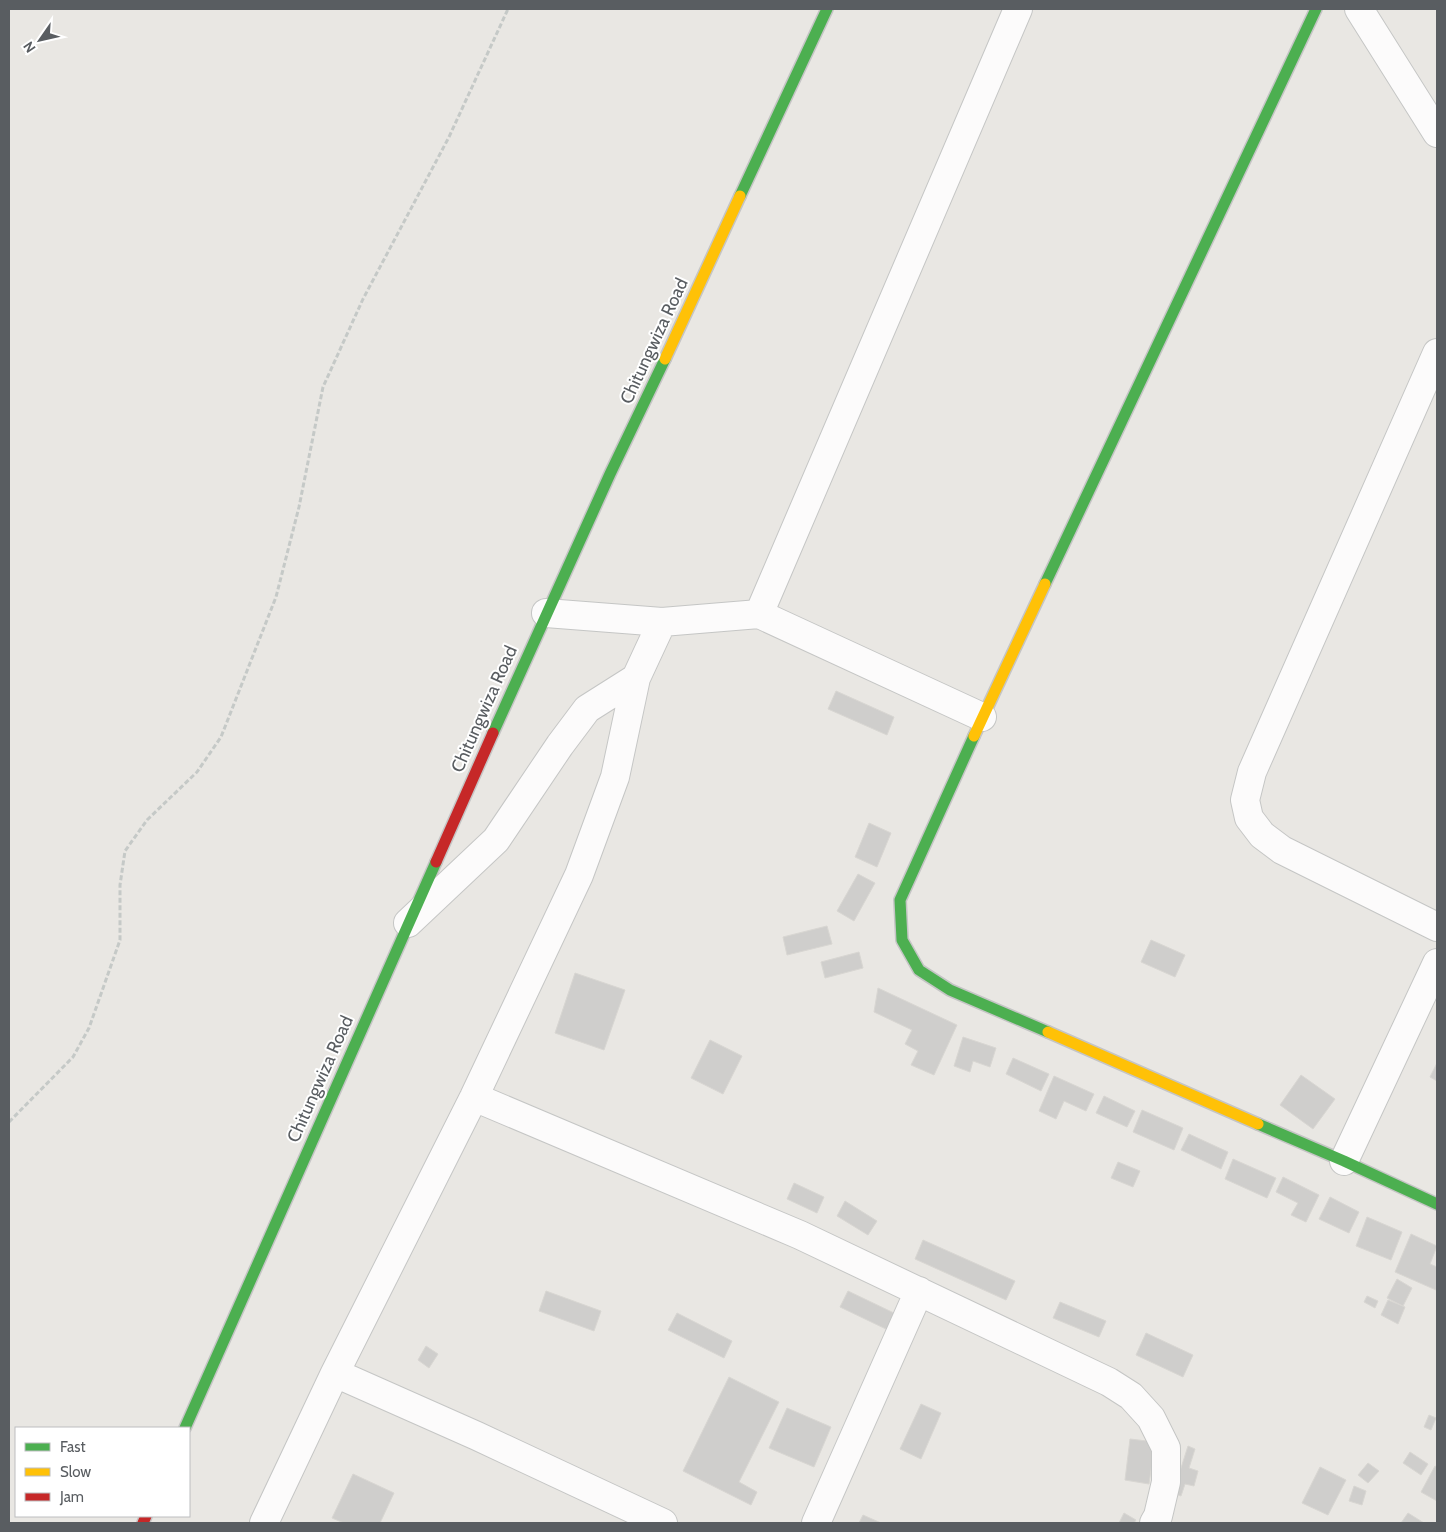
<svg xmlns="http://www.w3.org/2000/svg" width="1446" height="1532" font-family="Cabin,sans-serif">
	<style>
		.building { fill: #cfcecc; stroke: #d8d6d2 }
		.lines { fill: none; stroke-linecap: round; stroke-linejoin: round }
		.street-casing { stroke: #c5c6c5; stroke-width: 30 }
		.fast-casing { stroke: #c5c5c5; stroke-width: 14 }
		.slow-casing { stroke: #c5c5c5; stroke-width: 14 }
		.jam-casing { stroke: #c5c5c5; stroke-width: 14 }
		.path { stroke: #c5c9c7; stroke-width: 3; stroke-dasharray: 5 2.5; stroke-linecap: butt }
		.street { stroke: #fcfbfb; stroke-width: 28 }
		.fast { stroke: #4caf50; stroke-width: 11 }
		.slow { stroke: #ffc107; stroke-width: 11 }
		.jam { stroke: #c62828; stroke-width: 11 }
		.labels { text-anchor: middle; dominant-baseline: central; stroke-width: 4; stroke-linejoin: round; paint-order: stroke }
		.street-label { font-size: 18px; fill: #595d61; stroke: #fff }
	</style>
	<rect width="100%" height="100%" fill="#e9e7e3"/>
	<path class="building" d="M836,691l58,26 -7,18 -59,-26z
		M869,823l22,10 -14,34 -22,-10z
		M858,874l17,9 -21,38 -17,-10z
		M827,926l5,18 -45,11 -4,-18z
		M1151,940l34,15 -10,22 -34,-15z
		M859,952l4,16 -38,10 -4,-16z
		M575,973l50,17 -21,60 -49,-17z
		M878,988l79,37 -23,50 -23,-10 7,-14 -13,-7 7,-14 -38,-18z
		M963,1037l33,11 -6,19 -17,-6 -3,11 -16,-6z
		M710,1040l32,16 -19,38 -32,-16z
		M1013,1058l36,16 -8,17 -35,-17z
		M1437,1063v18l-7,-4z
		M1301,1075l34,24 -22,30 -33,-24z
		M1054,1076l40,18 -8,17 -22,-10 -8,18 -17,-8z
		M1104,1096l31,15 -8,16 -31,-14z
		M1142,1110l41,18 -9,22 -41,-18z
		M1189,1134l39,18 -7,17 -40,-19z
		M1233,1159l43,19 -9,20 -42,-19z
		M1118,1162l22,9 -7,16 -22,-9z
		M1283,1177l36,18 -13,27 -15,-7 7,-12 -22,-11z
		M794,1183l30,14 -7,16 -30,-14z
		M1330,1197l29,15 -10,21 -30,-14z
		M845,1201l32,20 -9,14 -31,-19z
		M1367,1217l35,15 -11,28 -35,-14z
		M1411,1234l26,12 -7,18 7,3v20l-1,3 -41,-18z
		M923,1240l92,41 -9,19 -91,-41z
		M1397,1279l15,9 -9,18 -16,-8z
		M546,1291l55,20 -7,20 -55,-20z
		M848,1291l48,23 -8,16 -48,-23z
		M1367,1296l11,5 -3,7 -11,-6z
		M1388,1300l17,7 -7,17 -17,-9z
		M1060,1302l46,19 -7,16 -46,-19z
		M677,1313l55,28 -8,17 -56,-28z
		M1146,1333l47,22 -10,22 -47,-22z
		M426,1346l12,8 -9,14 -11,-8z
		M729,1377l50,25 -40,80 18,10 -6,13 -68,-34z
		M921,1404l20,9 -20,46 -21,-10z
		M787,1408l44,19 -17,40 -45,-19z
		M1429,1415l7,3 -5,12 -7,-3z
		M1130,1439l25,3 -6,42 -24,-4z
		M1188,1446l7,3 -6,19 9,3 -4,15 -9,-2 -4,12 -8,-3z
		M1410,1452l18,12 -7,11 -18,-12z
		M1368,1463l11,8 -11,12 -10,-8z
		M1435,1466l2,1v34l-16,-9z
		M1320,1467l26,13 -18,35 -26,-12z
		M353,1474l41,19 -14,30h-36l-12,-5z
		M1354,1486l12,5 -4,14 -13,-4z
		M1124,1513l12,7 -2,3h-15z
		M1408,1513l16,10h-23z
		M863,1515l18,8h-22z"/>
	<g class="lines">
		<g class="street-casing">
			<path id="street" d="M1359,9l78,124
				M1437,353l-185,419 -7,28 4,18 13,17 20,15 155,77
				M546,613l116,9 97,-8 223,103
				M759,614l259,-605
				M408,923l88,-83 64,-95 27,-36 49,-31
				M474,1097l326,138 309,147 22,14 20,22 15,30v34l-8,34 -4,7
				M1344,1161l93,-198
				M335,1373l142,63 186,87
				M264,1523l71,-150 139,-276 105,-222 36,-98 21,-99 26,-56
				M816,1523l103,-232"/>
		</g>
		<g class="fast-casing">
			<path id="fast" d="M740,196l87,-187
				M1045,584l271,-575
				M493,733l117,-259 55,-115
				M974,736l-74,164 2,40 17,30 31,20 98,42
				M1258,1124l86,37 93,43
				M185,1428l251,-566"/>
		</g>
		<g class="slow-casing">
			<path id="slow" d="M665,359l75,-163
				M974,736l71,-152
				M1048,1032l210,92"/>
		</g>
		<g class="jam-casing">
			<path id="jam" d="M436,862l57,-129
				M143,1523l3,-7"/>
		</g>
		<path class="path" d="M9,1122l64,-65 16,-29 31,-88v-55l5,-34 22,-31 50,-48 24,-35 55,-140 23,-90 24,-120 40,-88 86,-162 59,-128"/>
		<use href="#street" class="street"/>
		<use href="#fast" class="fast"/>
		<use href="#slow" class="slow"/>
		<use href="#jam" class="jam"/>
	</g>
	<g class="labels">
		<g class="street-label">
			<text transform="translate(654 341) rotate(-65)">Chitungwiza Road</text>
			<text transform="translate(484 709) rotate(-66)">Chitungwiza Road</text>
			<text transform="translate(320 1079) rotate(-66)">Chitungwiza Road</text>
		</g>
	</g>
	<rect width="1446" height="1532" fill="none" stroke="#595d61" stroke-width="20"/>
	<rect x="15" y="1427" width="175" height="90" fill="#ffffff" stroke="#bdbec0"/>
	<rect x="25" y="1443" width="25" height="8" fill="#4caf50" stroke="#bdbec0"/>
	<text x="60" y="1452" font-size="15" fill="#595d61">Fast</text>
	<rect x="25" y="1468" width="25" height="8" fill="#ffc107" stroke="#bdbec0"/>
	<text x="60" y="1477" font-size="15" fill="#595d61">Slow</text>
	<rect x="25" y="1493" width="25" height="8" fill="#c62828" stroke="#bdbec0"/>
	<text x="60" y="1502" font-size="15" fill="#595d61">Jam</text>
	<g transform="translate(40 40) rotate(236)" stroke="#ffffff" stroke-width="4" paint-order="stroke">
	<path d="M0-4L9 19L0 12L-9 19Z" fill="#595d61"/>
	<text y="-8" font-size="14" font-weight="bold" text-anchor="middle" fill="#595d61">N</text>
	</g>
</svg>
